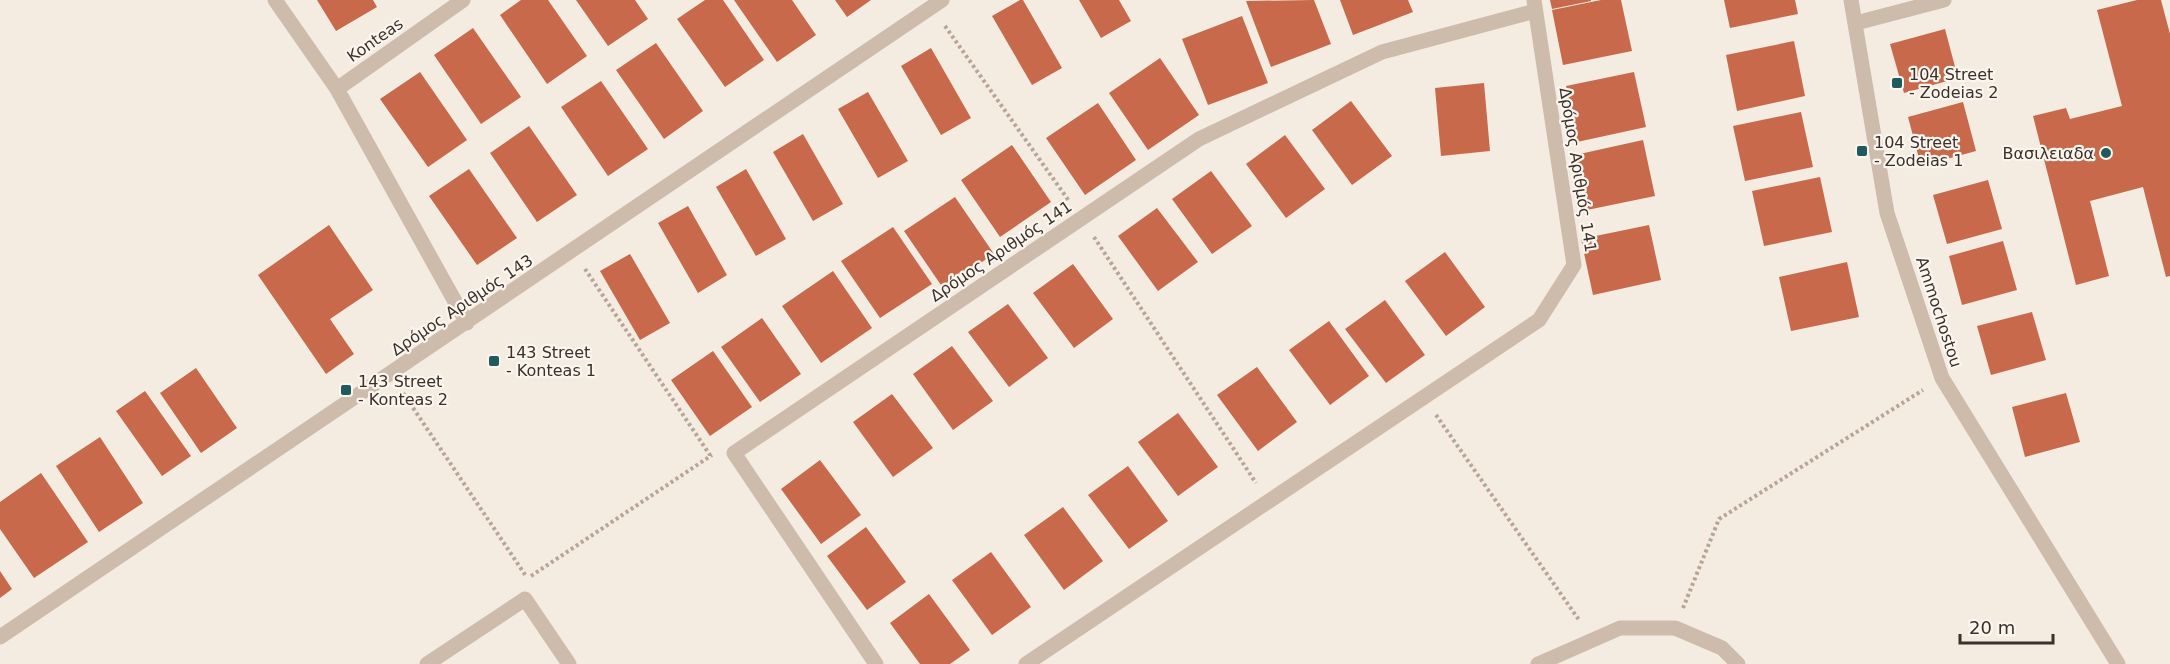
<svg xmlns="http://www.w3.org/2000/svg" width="2170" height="664" font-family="'DejaVu Sans',sans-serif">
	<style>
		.building { fill: #c8694b }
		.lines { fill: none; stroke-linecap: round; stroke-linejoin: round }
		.path { stroke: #b9a596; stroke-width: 4; stroke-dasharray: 3 3; stroke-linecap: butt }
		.minor { stroke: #cdbbac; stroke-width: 15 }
		.poi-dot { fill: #1f5a5e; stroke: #fbf5ee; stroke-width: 2 }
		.labels { text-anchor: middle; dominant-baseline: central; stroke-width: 4.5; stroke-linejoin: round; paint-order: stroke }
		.street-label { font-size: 16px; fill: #3b302b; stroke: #fbf5ee }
		.poi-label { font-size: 16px; fill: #3b302b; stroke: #fbf5ee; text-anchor: start }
	</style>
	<rect width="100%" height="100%" fill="#f4ebe1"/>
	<path class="building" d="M317,0h56l4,7 -41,24z
		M521,0h27l39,56 -40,28 -47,-69z
		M576,0h59l13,19 -40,27z
		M705,0h18l41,60 -39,27 -48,-68z
		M734,0h58l24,35 -39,27z
		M835,0h36l-24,17z
		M1020,0h3l39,68 -30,17 -40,-69z
		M1079,0h40l12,21 -30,17z
		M1314,0l17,44 -60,23 -25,-66z
		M1340,0h68l5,12 -60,23z
		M1550,0h41v1l-39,8z
		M1601,0h20l11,51 -69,14 -11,-55z
		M1724,0h71l3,14 -68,14z
		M2137,0h24l9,34v242l-4,1 -23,-90 -53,14 19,75 -33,9 -43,-169 33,-8 4,11 52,-13 -25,-96z
		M1242,16l26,67 -60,22 -26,-66z
		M473,28l48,69 -40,27 -47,-69z
		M1945,29l13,49 -54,15 -14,-49z
		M1794,41l11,55 -68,15 -11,-56z
		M656,43l47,68 -39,28 -48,-69z
		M931,48l40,70 -30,17 -40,-69z
		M1160,58l39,57 -51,35 -39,-57z
		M420,72l47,68 -39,27 -48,-68z
		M1634,72l12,55 -69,15 -11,-56z
		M601,81l47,68 -40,27 -47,-69z
		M1484,83l6,68 -49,5 -6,-68z
		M868,92l40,69 -30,17 -40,-69z
		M1351,101l41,55 -40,29 -40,-55z
		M1963,102l13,49 -55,15 -13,-49z
		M1098,103l38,57 -51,35 -39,-57z
		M1801,112l12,55 -68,14 -12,-55z
		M529,126l48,69 -40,27 -47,-69z
		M803,134l40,70 -30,17 -40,-69z
		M1285,135l40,54 -39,29 -40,-54z
		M1643,140l12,56 -68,14 -12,-55z
		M1012,145l39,57 -51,35 -39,-57z
		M469,169l48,69 -40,27 -48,-69z
		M746,169l40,70 -30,17 -40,-69z
		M1211,171l41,55 -40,28 -40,-55z
		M1820,177l12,55 -68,14 -12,-55z
		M1988,180l14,49 -55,15 -14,-49z
		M955,197l39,57 -51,34 -39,-57z
		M688,206l39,69 -29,18 -40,-70z
		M1157,208l41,54 -40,29 -40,-55z
		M329,225l44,65 -43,29 24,35 -28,20 -68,-99z
		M1649,225l12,55 -68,15 -12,-56z
		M893,227l39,57 -52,34 -39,-57z
		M2003,241l14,49 -55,15 -13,-49z
		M1445,252l40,55 -39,29 -41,-55z
		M630,254l40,69 -30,17 -40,-69z
		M1847,262l12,55 -68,14 -12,-54z
		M1073,264l40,55 -39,29 -41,-55z
		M833,271l39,57 -51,35 -39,-57z
		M1385,300l40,55 -39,28 -41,-54z
		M1008,304l40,54 -39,29 -41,-55z
		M2032,312l14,48 -55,15 -14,-49z
		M762,318l39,56 -41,28 -39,-55z
		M1329,321l40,55 -39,29 -41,-55z
		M952,346l41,55 -40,29 -40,-56z
		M713,351l39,56 -42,29 -39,-56z
		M1257,367l40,55 -39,29 -41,-56z
		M196,368l41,60 -36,25 -41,-60z
		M145,391l46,65 -29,20 -46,-65z
		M2066,393l14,49 -55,15 -13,-50z
		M892,394l41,54 -40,29 -40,-55z
		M1178,413l40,54 -40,29 -40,-54z
		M100,437l43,66 -44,29 -43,-66z
		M820,460l41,55 -40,29 -40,-55z
		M1128,466l40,55 -39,28 -41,-54z
		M41,473l47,69 -54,36 -34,-49v-27z
		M1063,507l40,54 -39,29 -40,-55z
		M866,527l40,55 -39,28 -40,-54z
		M991,552l40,55 -39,28 -40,-55z
		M0,571l12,18 -12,9z
		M929,594l41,56 -20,14h-30l-30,-41z"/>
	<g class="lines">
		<path class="path" d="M945,26l124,175
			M1094,237l162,246
			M585,269l125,186
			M403,393l123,183
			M1436,415l143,205
			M531,576l181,-121
			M1683,608l36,-89 204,-129"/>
		<path class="minor" d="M275,0l62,89 130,234
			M1851,0l36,213 55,165 176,286
			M1856,23l88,-23
			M337,89l126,-89
			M0,637l942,-637
			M427,664l98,-65 44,65
			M876,664l-142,-211 465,-314 183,-87 153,-41
			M1026,664l513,-344 35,-55 -40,-265
			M1538,664l82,-36h55l47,20 16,16"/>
	</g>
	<g class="poi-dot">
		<rect x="1891" y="77" width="12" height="12" rx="3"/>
		<rect x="1856" y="145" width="12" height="12" rx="3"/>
		<circle cx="2106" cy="153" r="6"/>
		<rect x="488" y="355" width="12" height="12" rx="3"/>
		<rect x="340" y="384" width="12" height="12" rx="3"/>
	</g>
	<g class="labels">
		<g class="street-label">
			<text transform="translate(375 40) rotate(-35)">Konteas</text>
			<text transform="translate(1578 170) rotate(81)">Δρόμος Αριθμός 141</text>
			<text transform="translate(1001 251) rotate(-34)">Δρόμος Αριθμός 141</text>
			<text transform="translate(462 305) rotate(-34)">Δρόμος Αριθμός 143</text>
			<text transform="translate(1939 312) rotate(72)">Ammochostou</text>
		</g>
		<g class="poi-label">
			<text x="1909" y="74">104 Street<tspan x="1909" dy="18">- Zodeias 2</tspan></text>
			<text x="1874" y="142">104 Street<tspan x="1874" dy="18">- Zodeias 1</tspan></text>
			<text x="2094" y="153" text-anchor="end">Βασιλειαδα</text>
			<text x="506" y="352">143 Street<tspan x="506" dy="18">- Konteas 1</tspan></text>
			<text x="358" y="381">143 Street<tspan x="358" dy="18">- Konteas 2</tspan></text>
		</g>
	</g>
	<path d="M1960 634v9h93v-9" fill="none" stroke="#3b302b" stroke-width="3"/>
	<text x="1969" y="634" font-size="18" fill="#3b302b" stroke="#fbf5ee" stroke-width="4.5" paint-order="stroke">20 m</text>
</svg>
